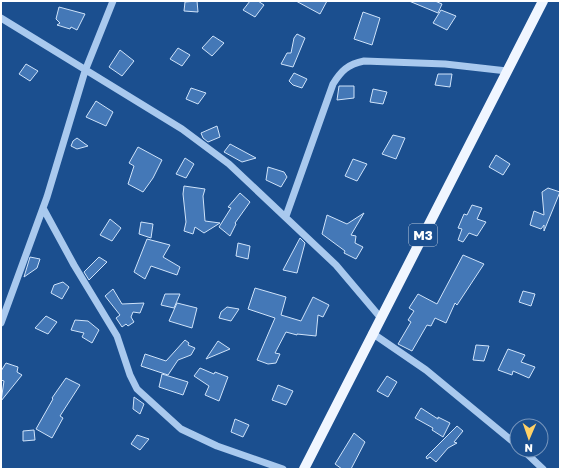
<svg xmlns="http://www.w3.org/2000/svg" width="561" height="470" font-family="'Golos Text',sans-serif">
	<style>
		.building { fill: #4478b7; stroke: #cfe3fa }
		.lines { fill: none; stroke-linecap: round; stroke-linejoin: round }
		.minor { stroke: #a9c9ee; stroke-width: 7 }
		.major { stroke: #f0f6ff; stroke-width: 10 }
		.labels { text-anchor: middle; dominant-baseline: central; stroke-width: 3; stroke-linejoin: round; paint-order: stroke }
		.shield { fill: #1b4f8f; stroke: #bbcadd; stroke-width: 1 }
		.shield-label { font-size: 13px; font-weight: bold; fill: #fff }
	</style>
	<rect width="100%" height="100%" fill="#1b4f8f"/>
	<path class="building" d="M197,1l1,11 -14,-1 1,-9z
		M250,1h8l6,4 -9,12 -12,-7z
		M296,1h31l-7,13z
		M409,1h26l7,3 -4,9z
		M59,7l26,7 -8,16 -6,-3 -1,2 -13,-4 3,-2 -4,-4z
		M441,10l15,6 -9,14 -14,-7z
		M363,12l17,6 -8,27 -18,-6z
		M297,34l8,4 -12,29 -12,-3 6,-11h4l3,-15z
		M213,36l11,7 -12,13 -10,-8z
		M178,48l12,7 -8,11 -12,-7z
		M120,50l14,11 -12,15 -13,-9z
		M26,64l12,7 -8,10 -11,-7z
		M294,73l13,6 -5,9 -9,-3 -4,-4z
		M438,74h14l-2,13 -15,-2z
		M339,86h15v12l-17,2z
		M191,88l15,5 -8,11 -12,-5z
		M373,89l14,3 -4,12 -13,-2z
		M96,101l17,11 -7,14 -20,-9z
		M217,126l3,11 -12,5 -5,-4 -2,-5z
		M393,135l12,3 -9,21 -14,-5z
		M77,138l11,8 -11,3 -6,-3 2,-5z
		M230,144l26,14 -14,4 -18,-10z
		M138,147l24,13 -9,18 -10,14 -15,-8 6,-18 -5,-3z
		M496,155l14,9 -7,11 -14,-8z
		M185,158l9,6 -8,14 -10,-4z
		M353,159l14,5 -10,17 -12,-5z
		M268,167l16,5 3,5 -6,10 -15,-7z
		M184,186l21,3 -2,7 2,25 15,2 -16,10 -9,-6 -2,7 -9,-3 2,-9 -3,-28z
		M548,188l12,4 -16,39v-6l-3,4 -11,-4 4,-14 10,4 -2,-23z
		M240,193l10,9 -15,21 1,1 -6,12 -11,-9 12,-19 -3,-1z
		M472,205l10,3 -5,11 9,3 -9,14 -8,-3 -6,9 -5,-2 4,-11 -4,-1 6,-14 3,1z
		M364,213l-13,22 5,1 -1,7 8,4 -7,12 -12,-6 1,-2 -23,-17 5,-19 20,9z
		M110,219l11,9 -9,13 -12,-6z
		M141,222l12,2 -2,14 -12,-4z
		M300,238l5,5 -8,30 -14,-3z
		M147,239l23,6 -7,12 17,10 -3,8 -26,-9 -6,13 -11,-7z
		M238,243l12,3 -2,13 -12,-3z
		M463,255l21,9 -27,41 -2,-2 -9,20 -11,-5 -4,8 -4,-1 -15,26 -14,-7 13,-22 -3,-2 6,-9 -5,-3 9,-14 19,10z
		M30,257l10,2 -3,9 -13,9z
		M99,257l8,5 -18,18 -5,-8z
		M63,282l6,5 -7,12 -11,-6 3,-8z
		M255,288l31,9 -5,18 20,6 12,-24 16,8 -6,12 -5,-2 -2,21 -19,-2v1l-11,-3 -11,21 5,1 -4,9 -8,1 -11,-4 18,-42 -27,-9z
		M113,289l9,15 22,-1 -4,10 -7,-1 -2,5 3,5 -6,4 -2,-2 -4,3 -6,-9 4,-3 -15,-19z
		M523,291l12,3 -4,12 -12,-4z
		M165,294h15l-6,14 -13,-3z
		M177,303l20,5 -5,20 -23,-7z
		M227,307l12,2 -8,12 -12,-3 2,-6z
		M46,316l11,6 -9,12 -13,-6z
		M75,320l13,1 11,9 -7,13 -10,-6 2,-4 -13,-3z
		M185,340l4,3 -1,2 7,3 -4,7 -13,5 -10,15 -27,-9 4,-12 21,7z
		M218,341l12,8 -24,10z
		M476,345l13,1 -5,15 -11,-1z
		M508,349l17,6 -4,7 14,5 -6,11 -16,-7 -1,4 -14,-5z
		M6,363l12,4 -1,5 5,3 -21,26 3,-20 -3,-1v-9z
		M200,368l14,6 1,-2 13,5 -9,24 -14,-6 4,-9 -15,-10z
		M162,374l26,8 -5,13 -24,-8z
		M387,376l10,6 -9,15 -11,-6z
		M66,378l14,7 -20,31 3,2 -11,20 -16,-9 17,-30 -1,-1z
		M278,385l15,6 -7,14 -14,-5z
		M134,397l10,7 -4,10 -7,-5z
		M421,408l17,11v-2l12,6 -7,14 -11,-7 1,-2 -18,-10z
		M235,419l14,6 -6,12 -12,-5z
		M457,426l6,5 -9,11 3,1 -9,5 -12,14 -6,-5 -3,2 -1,-2z
		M34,430l1,10 -12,1v-10z
		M354,433l11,9 -14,27h-9l-7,-5z
		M137,435l12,4 -9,11 -9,-6z"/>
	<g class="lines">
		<path class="minor" d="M1,18l181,111 47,35 107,101 44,52
			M43,208l31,57 43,71 13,39 7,14 44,40 36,17 66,23
			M286,216l47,-132c8,-13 15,-20 31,-23l81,3 62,7
			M1,323l46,-126 38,-126 28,-70
			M372,333l54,37 91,75
			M523,450l20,19"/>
		<path class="major" d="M304,469l239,-468"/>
	</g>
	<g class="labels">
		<rect class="shield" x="409" y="224" width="28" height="22" rx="3"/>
		<g class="shield-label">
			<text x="423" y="235">M3</text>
		</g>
	</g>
	<rect width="561" height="470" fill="none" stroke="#ffffff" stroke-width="4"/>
	<g transform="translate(529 438) rotate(182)"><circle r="19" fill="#1b4f8f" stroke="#7695bc"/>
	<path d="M0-3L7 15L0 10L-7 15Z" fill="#ffd166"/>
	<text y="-6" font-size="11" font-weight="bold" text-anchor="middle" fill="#ffffff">N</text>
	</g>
</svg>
